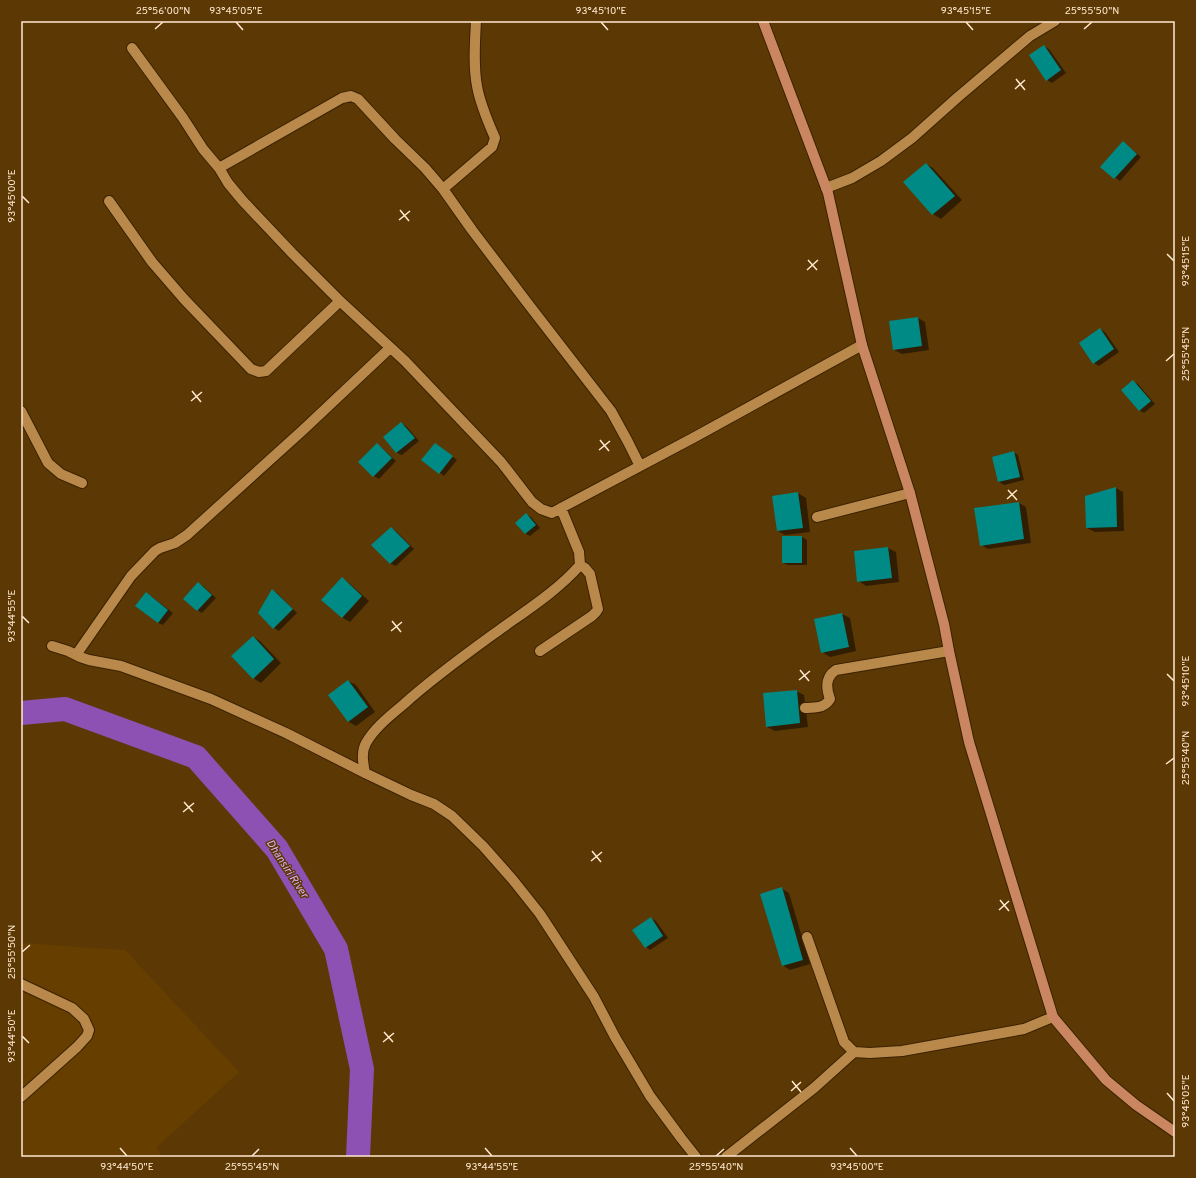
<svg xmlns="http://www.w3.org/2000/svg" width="1196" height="1178" font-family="Overpass,sans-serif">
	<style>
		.built { fill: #653e00 }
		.shadow { fill: #0007 }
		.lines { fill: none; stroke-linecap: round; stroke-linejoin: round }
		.river { stroke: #8d50b3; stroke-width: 24 }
		.building { fill: #008a85 }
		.street-casing { stroke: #3a2200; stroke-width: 12 }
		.secondary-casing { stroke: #3a2200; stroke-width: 12 }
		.street { stroke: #b9884b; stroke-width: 10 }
		.secondary { stroke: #ca8661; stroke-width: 10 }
		.ticks { fill: none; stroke: #ffe9d1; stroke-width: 1.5 }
		.labels { text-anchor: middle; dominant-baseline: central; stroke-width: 3; stroke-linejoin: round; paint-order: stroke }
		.water-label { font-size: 11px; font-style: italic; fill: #dcb0fb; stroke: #5c3904 }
		.neatline { fill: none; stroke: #ffe9d1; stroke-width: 1.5 }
		.ticks-label { font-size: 10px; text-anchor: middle; fill: #ffe9d1 }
	</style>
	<rect width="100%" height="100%" fill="#5c3904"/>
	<path class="built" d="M21,943l104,7 114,122 -82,75 4,10h-140z"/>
	<path class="shadow" d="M1044,46l5,3 17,24 -14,10 -5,-3z
		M1123,142l18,15 -21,24 -19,-14z
		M926,164l7,4 29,32 -21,19 -8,-5 -28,-32z
		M918,318l7,4 4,28 -27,4 -8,-4z
		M1100,329l5,3 14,20 -20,14 -5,-3z
		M1133,382l5,2 17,20 -11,9 -5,-3z
		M401,423l5,3 13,15 -17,14 -5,-2 -13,-16z
		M377,445l5,3 14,13 -17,18 -5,-3z
		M440,447l17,13 -13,16 -4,-3z
		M1013,452l5,3 6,25 -20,5 -5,-3 -6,-24z
		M1116,488l7,4 1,39 -29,1 -8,-4z
		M798,493l8,5 4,34 -25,3 -7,-4z
		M1019,503l7,4 5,36 -43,6 -7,-4z
		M526,515l5,2 9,11 -10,8 -4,-2 -10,-11z
		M391,528l5,3 18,18 -18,17 -5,-2 -18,-19z
		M802,537l5,3v25h-19l-5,-2z
		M888,548l8,4 3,30 -33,4 -8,-5z
		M342,578l7,5 20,18 -19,21 -7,-4 -20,-19z
		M198,584l5,2 13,12 -14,15 -5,-3z
		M272,590l5,3 20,20 -18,18 -5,-3z
		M151,596l22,17 -10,12 -5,-2z
		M842,614l8,4 6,33 -26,6 -8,-5z
		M253,637l7,4 21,22 -20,20 -8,-5z
		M348,681l8,4 19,27 -19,14 -7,-4z
		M796,691l8,4 4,32 -33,4 -8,-4z
		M781,888l8,5 21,71 -20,6 -8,-5z
		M651,918l5,3 12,17 -18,12 -4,-3z"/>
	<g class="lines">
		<path class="river" d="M21,713l44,-4 131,48 81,92 59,100 26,120 -4,88"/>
	</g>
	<path class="building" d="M1044,45l17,25 -15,11 -17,-26z
		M1123,141l14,13 -23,25 -14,-12z
		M926,163l29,33 -23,19 -29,-33z
		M918,317l4,29 -29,4 -4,-29z
		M1100,328l14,21 -21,15 -14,-21z
		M1133,380l18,21 -12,10 -18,-21z
		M401,422l14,16 -19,15 -13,-16z
		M377,443l15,15 -19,19 -15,-15z
		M435,443l18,13 -14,18 -18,-14z
		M1014,451l6,26 -22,5 -6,-25z
		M1116,487l1,40 -31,1 -1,-32z
		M798,492l5,36 -26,3 -5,-35z
		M1019,502l5,37 -44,7 -6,-38z
		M526,513l10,12 -11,9 -10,-11z
		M391,527l19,19 -20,18 -19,-19z
		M782,536h20v27h-20z
		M888,547l4,31 -35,4 -3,-31z
		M342,577l20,19 -20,22 -21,-18z
		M198,582l14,13 -15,16 -14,-12z
		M272,589l21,20 -20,20 -15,-16z
		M146,592l22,18 -10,13 -23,-17z
		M842,613l7,34 -28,6 -7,-34z
		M253,636l21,23 -21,20 -22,-23z
		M348,680l20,27 -20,15 -20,-27z
		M797,690l3,33 -34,4 -3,-34z
		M782,887l21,73 -21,6 -22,-72z
		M651,917l12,19 -18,12 -13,-18z"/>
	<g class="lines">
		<g class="street-casing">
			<path id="street" d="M132,48l51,70 20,31 16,19 9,15 14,17 50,53 49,49 64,59 96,101 31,40 9,7 11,4 9,-5 132,-70 169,-93
				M219,168l123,-70 9,-2 7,3 37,40 30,29 18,21 29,41 57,75 82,106 17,31 12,24
				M826,188l26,-10 29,-17 31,-23 46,-41 72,-61 25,-15
				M443,189l49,-42 3,-9c-7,-16 -15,-34 -18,-52 -4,-20 -2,-45 -1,-65
				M109,201l43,61 32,37 67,70 8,3 7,-1 74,-70
				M21,411l27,52 13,11 21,9
				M817,517l93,-24
				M52,646l16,5 12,6 9,3 32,6 90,33 75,34 79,40 46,22 23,9 18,12 31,30 30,34 27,34 54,83 21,40 35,59 31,42 15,19
				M540,651l52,-35 4,-4 2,-3 -8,-35 -5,-6 -5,-3
				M76,655l55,-79 24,-25 5,-3 15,-5 12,-8 116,-105 87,-82
				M805,708c10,-1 19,1 25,-9 -4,-11 -5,-22 6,-29l113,-19
				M365,773c-2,-10 -4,-21 1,-30 9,-16 24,-27 38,-39 31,-28 65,-52 98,-76 28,-20 56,-38 78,-63l-1,-13 -18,-44
				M807,937l37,105 10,10 16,1 32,-2 122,-22 29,-12
				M21,984l51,24 12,11 5,11 -2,6 -10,11 -56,50
				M726,1157l88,-69 40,-36"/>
		</g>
		<g class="secondary-casing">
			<path id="secondary" d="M763,21l65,172 34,152 48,148 34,131 5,27 20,91 84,275 53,63 30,25 39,27"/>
		</g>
		<use href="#street" class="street"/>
		<use href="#secondary" class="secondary"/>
	</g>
	<path class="ticks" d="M236,22l7,8M601,22l7,8M966,22l7,8M155,29l8,-7M1084,29l8,-7M1016,79l9,11M1015,89l10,-9M22,196l7,7M400,210l9,11M399,220l11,-9M1167,254l7,7M808,260l9,10M807,270l11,-10M1166,361l8,-7M192,391l9,11M191,401l11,-9M600,440l9,11M599,450l11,-9M1008,490l9,10M1007,499l10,-9M22,616l7,7M392,621l9,11M391,631l11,-9M800,670l9,11M1167,674l7,7M799,680l11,-9M1166,764l8,-6M184,802l9,10M183,812l11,-9M592,851l9,11M591,861l11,-9M1000,900l9,11M999,910l10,-9M22,952l8,-7M384,1032l9,10M22,1036l7,7M383,1042l11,-9M792,1081l9,11M791,1091l10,-9M1167,1093l7,8M120,1148l7,8M485,1148l7,8M850,1148l7,8M252,1156l7,-7M716,1156l8,-7"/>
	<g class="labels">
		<g class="water-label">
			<text transform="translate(287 869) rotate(57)">Dhansiri River</text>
		</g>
	</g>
	<rect width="1196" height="1178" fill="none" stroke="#5c3904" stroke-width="44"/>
	<rect x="22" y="22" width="1152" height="1134" class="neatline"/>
	<g class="ticks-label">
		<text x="163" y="14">25°56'00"N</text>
		<text x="236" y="14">93°45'05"E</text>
		<text x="601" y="14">93°45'10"E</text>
		<text x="966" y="14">93°45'15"E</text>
		<text x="1092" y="14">25°55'50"N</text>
		<text transform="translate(11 196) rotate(-90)" y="4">93°45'00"E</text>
		<text transform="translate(1185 261) rotate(-90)" y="4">93°45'15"E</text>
		<text transform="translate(1185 354) rotate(-90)" y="4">25°55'45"N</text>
		<text transform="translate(11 616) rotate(-90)" y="4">93°44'55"E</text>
		<text transform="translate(1185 681) rotate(-90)" y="4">93°45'10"E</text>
		<text transform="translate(1185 758) rotate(-90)" y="4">25°55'40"N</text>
		<text transform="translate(11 952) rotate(-90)" y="4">25°55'50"N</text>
		<text transform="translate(11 1036) rotate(-90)" y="4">93°44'50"E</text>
		<text transform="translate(1185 1101) rotate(-90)" y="4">93°45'05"E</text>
		<text x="127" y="1170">93°44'50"E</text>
		<text x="252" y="1170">25°55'45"N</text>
		<text x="492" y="1170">93°44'55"E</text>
		<text x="716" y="1170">25°55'40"N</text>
		<text x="857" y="1170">93°45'00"E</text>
	</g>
</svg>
